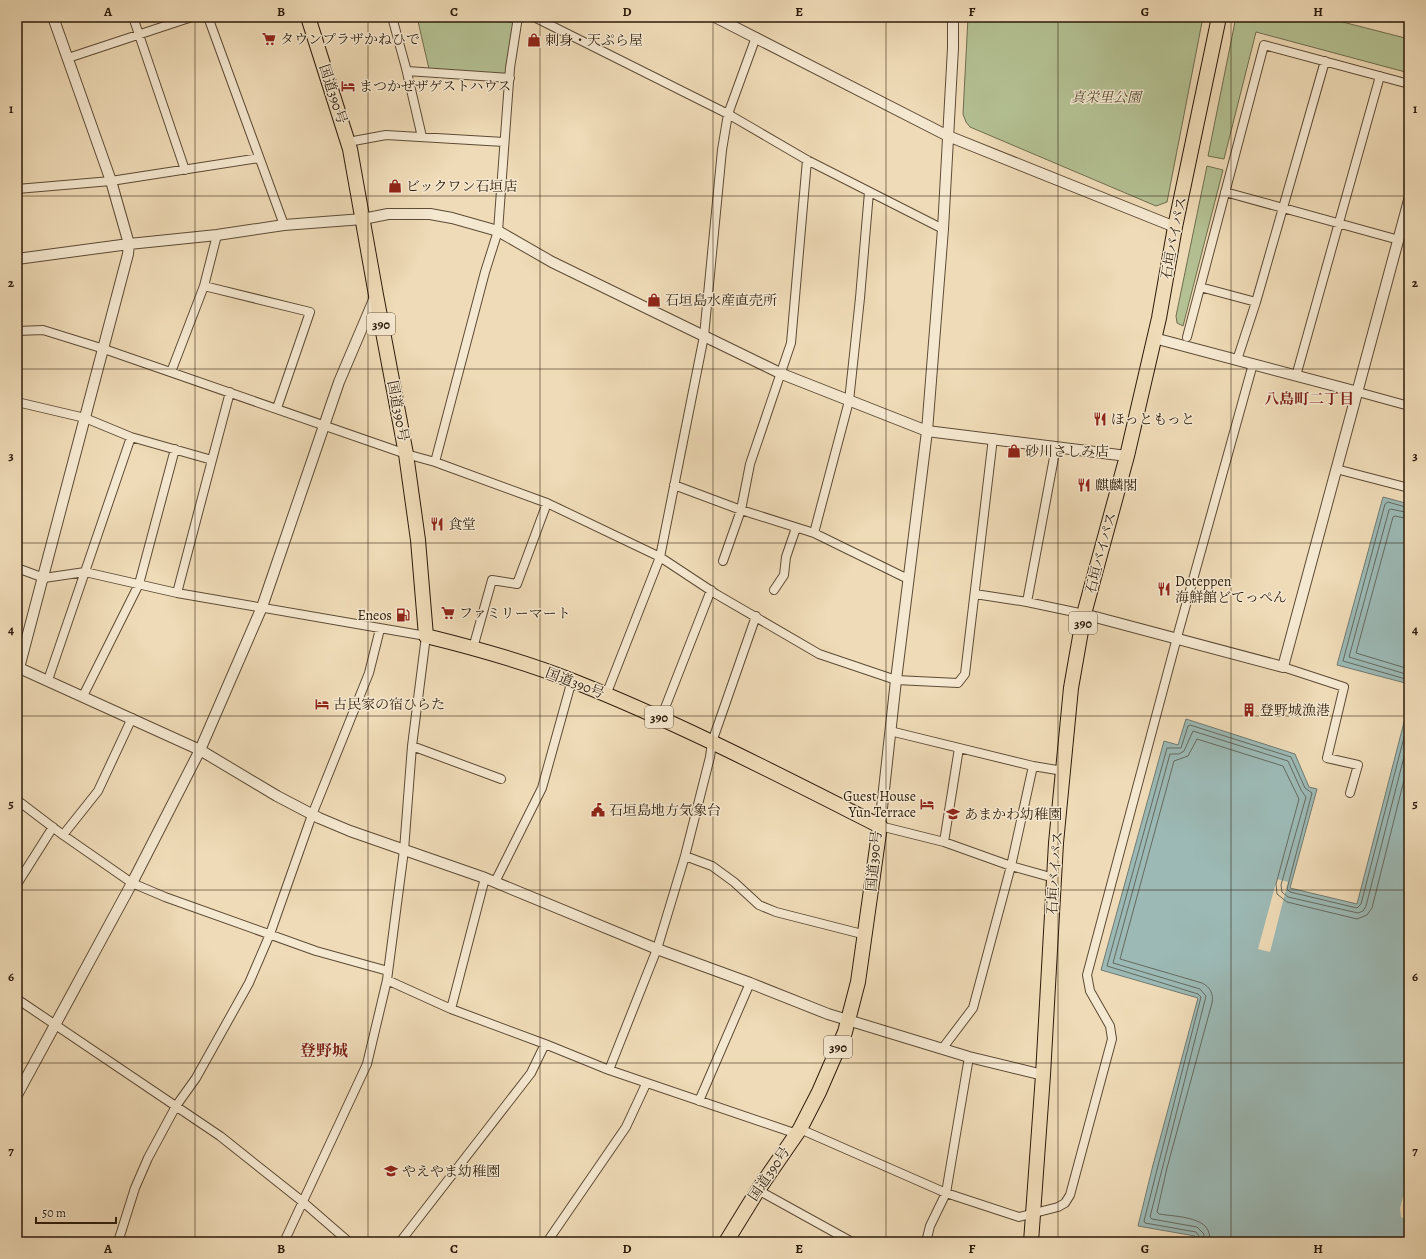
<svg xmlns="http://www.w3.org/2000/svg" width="1426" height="1259" font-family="Alegreya,'Noto Serif JP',serif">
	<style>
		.green { fill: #b4c193; stroke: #706e4e }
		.water { fill: #9cb9b5; stroke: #6f7a71 }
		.pier { fill: #efdbb7 }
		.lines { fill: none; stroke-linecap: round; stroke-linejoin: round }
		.shore { stroke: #646a60; stroke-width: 1 }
		.minor-casing { stroke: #5d4b35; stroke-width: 10 }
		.tertiary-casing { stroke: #5d4b35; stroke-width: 12 }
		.trunk-casing { stroke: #2c1b0a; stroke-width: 16 }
		.minor { stroke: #f5e8d0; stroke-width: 8 }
		.tertiary { stroke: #f5e8d0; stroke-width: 10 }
		.trunk { stroke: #efdbb7; stroke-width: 14 }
		.grid { fill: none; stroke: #2c1b0a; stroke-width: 1; stroke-opacity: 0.55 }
		.labels { text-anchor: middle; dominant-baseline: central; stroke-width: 3; stroke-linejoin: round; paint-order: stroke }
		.shield { fill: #f5e8d0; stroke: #685845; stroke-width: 1 }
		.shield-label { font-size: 13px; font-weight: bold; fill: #2c1b0a }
		.poi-label { font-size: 14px; fill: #2c1b0a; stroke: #f5e8d0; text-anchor: start }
		.street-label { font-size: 14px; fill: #2c1b0a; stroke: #f5e8d0 }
		.park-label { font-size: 14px; font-style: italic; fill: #554d33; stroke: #f5e8d0 }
		.neighbourhood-label { font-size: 15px; font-weight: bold; fill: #7a1f14; stroke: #f5e8d0 }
		.quarter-label { font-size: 16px; font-weight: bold; fill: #7a1f14; stroke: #f5e8d0 }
		.neatline { fill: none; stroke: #2c1b0a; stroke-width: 1.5 }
		.grid-label { font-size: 13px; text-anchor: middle; font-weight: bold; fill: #2c1b0a }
	</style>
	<rect width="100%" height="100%" fill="#efdbb7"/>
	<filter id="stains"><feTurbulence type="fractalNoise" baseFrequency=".005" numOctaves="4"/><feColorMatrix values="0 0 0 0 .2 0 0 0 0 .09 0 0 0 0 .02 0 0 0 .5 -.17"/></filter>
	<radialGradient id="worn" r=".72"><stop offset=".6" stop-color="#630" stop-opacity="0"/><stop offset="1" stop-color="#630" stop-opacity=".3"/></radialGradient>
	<path class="green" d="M417,17h56l42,6 -8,51 -78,-5z
		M968,17h235l-36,185 -11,4 -186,-79 -4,-5 -3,-8z
		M1236,17h87l86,22v34l-153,-41 -32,127 -16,-3z
		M1207,166l16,4 -40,156 -6,-3 -1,-7z"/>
	<path class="water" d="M1383,497l26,7v180l-72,-19z
		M1409,703v539h-215l1,-6 -57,-10 15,-61 45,-167 -97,-28 63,-229 14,4 8,-26 109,35 14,33 8,2 -27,99 67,16z"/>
	<path class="pier" d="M1277,879l11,3 -18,70 -12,-3z
		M1409,1176v45h-1l-7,-4 -1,-9z"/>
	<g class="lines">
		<path class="shore" d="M1409,508l-21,-6 -3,2 -42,157 66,19
			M1409,513l-18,-4 -2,1 -40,147 60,18
			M1409,519l-14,-3 -2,1 -37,136 53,16
			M1198,1242l1,-6 -3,-4 -51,-9 -1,-2 57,-224 -3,-3 -91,-28 60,-218h14l7,-22 2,-1 101,32 14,31 7,5 -25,96 3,3 67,16 4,-4 48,-186
			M1203,1242l1,-8 -7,-7 -45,-8 -2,-2 56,-221 -6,-7 -87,-26 57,-209h9l5,-3 9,-20 95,30 13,29 5,7 -25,88 1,7 6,5 70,16 5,-2 3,-5 43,-169
			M1209,1242c6,-26 -33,-25 -50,-28l-2,-2 10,-44 45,-165c2,-9 -2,-16 -10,-20l-82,-24 54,-198 14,-5 9,-17 86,27 16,33 -23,85 1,10 10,8 70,17 10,-4 5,-7 37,-148"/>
		<g class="minor-casing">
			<path id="minor" d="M133,17l52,153
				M208,17l76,208
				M392,17l14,51 16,69
				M534,17l194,97 79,46 136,69
				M68,58l124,-41
				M407,71l103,7
				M348,142l38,-7 118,7
				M17,189l94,-8 148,-23
				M1225,192l174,48
				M204,286l106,26 -33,96
				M1200,287l56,15
				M17,331l26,-1 61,19 302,105 29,8 112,41 113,54 56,37 103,60 77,26 62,3 7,-9 28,-236
				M1187,337l77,-292 145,39
				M1237,360l19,-58 69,-241
				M171,372l33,-86 13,-51
				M1296,376l84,-300
				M1358,392l51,14
				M17,402l68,16 46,19 81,23 -35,133
				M212,460l18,-68
				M435,462l50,-190 13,-41 12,-163 8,-51
				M1336,469l73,19
				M674,485l67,25 73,23 94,46
				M814,533l35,-132 11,-103 9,-106
				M723,561l18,-51 9,-46 41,-121 16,-183
				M17,568l27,10 41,-6 92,21 249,43 -14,110 -8,104 -17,130 -20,84 -83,178
				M774,590l10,-15 2,-18 10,-29
				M975,594l52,8 57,12
				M1027,602l29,-155
				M473,648l19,-68 25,4 30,-81
				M1283,667l61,20 -17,71 31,7 -8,28
				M48,680l83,-243
				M606,695l54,-138 44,-221 18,-186 6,-36 28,-77
				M83,696l56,-112 36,-135
				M661,718l50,-128
				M890,731l143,35 30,5
				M412,746l89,33
				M17,800l46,35 69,48 33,14 151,54 72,20
				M880,826l64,16 67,24 43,12
				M63,835l35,-44 34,-73
				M944,842l15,-94
				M685,856l27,10 22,16 25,23 17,7 90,23
				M495,882l47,-94 30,-108
				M17,884l36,-57
				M387,980l64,29 94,35 64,26 188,64
				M17,999l203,137 83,66 46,40
				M451,1009l34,-131
				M942,1049l31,-41 38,-142 22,-100
				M609,1070l48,-121 28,-93 25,-99 2,-15 44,-126
				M699,1101l51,-118
				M800,1129l146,64 73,24 39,-10 7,-4 5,-8 42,-156 -2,-13 -20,-35 -3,-16 92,-345 74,-266
				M758,1190l94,52
				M118,1242l17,-54 13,-30 28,-52 20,-28 53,-95 21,-49 42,-119 57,-142 11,-44
				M400,1242l131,-169 14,-29
				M547,1242l79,-115 20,-43
				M926,1242l4,-16 16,-33 23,-136"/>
		</g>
		<g class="tertiary-casing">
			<path id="tertiary" d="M715,17l233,119 227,91
				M17,259l112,-15 88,-9 67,-10 79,-6 25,-5h42l22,4 46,13 54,31 230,112 145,57 200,25
				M1154,338l204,54
				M1084,614l199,53 126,-467
				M17,667l183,83 77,46 42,22 31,13 135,47 172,71 93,34 78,31 141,43 74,18
				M19,668l109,-414 1,-10 -18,-63 -58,-164
				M880,826l16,-146 31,-249 16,-202 10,-181v-31
				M17,1095l115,-212 68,-133 62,-143 77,-225 37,-87"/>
		</g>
		<g class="trunk-casing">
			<path id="trunk" d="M308,17l42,132 26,146 30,159 12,86 8,96c49,12 100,26 147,45 106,42 206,94 307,145l-22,156 -13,50 -26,60 -19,37 -42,61 -32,52
				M1031,1242l12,-167 13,-232 15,-155 13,-74 43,-158 32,-138 16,-91 44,-210"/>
		</g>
		<use href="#minor" class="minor"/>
		<use href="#tertiary" class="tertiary"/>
		<use href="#trunk" class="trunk"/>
	</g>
	<path class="grid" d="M195,17v1225M368,17v1225M540,17v1225M713,17v1225M886,17v1225M1058,17v1225M1231,17v1225M17,196h1392M17,369h1392M17,543h1392M17,716h1392M17,890h1392M17,1063h1392"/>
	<defs>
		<g id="supermarket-bare" transform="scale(1.08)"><path d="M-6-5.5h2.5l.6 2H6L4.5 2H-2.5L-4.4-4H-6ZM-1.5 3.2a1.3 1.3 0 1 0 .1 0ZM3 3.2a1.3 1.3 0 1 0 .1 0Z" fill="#8f2418" stroke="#f5e8d0" stroke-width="2.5" paint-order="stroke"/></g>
		<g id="shop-bare" transform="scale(1.08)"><path d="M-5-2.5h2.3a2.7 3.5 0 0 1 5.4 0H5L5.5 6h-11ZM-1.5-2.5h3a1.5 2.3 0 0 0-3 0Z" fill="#8f2418" stroke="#f5e8d0" stroke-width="2.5" paint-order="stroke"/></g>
		<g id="hotel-bare" transform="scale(1.08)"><path d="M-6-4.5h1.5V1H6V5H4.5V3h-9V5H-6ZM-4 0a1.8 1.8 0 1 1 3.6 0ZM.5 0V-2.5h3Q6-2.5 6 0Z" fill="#8f2418" stroke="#f5e8d0" stroke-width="2.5" paint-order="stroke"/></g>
		<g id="restaurant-bare" transform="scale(1.08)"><path d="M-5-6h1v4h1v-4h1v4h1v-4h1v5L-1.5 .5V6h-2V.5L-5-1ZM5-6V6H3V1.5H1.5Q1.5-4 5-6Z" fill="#8f2418" stroke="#f5e8d0" stroke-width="2.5" paint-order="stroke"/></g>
		<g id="fuel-bare" transform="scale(1.08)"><path d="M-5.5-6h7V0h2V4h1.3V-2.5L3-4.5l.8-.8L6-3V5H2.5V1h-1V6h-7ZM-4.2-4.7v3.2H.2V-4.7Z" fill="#8f2418" stroke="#f5e8d0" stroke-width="2.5" paint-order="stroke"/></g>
		<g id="building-bare" transform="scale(1.08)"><path d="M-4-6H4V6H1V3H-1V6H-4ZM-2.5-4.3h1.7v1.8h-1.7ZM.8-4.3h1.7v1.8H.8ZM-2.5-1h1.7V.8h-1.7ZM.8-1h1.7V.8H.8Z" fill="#8f2418" stroke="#f5e8d0" stroke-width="2.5" paint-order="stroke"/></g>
		<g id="civic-bare" transform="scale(1.08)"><path d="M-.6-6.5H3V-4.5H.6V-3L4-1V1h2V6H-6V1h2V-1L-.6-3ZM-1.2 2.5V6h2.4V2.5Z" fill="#8f2418" stroke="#f5e8d0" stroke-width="2.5" paint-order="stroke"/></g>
		<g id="school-bare" transform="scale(1.08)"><path d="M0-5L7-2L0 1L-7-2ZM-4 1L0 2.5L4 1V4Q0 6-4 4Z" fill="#8f2418" stroke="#f5e8d0" stroke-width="2.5" paint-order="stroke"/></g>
	</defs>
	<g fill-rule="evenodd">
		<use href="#supermarket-bare" x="269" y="39"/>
		<use href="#shop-bare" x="534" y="40"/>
		<use href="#hotel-bare" x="348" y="86"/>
		<use href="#shop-bare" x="395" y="186"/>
		<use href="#shop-bare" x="654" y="300"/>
		<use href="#restaurant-bare" x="1100" y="419"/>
		<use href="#shop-bare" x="1014" y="451"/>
		<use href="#restaurant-bare" x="1084" y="485"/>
		<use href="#restaurant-bare" x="437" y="524"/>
		<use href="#restaurant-bare" x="1164" y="589"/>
		<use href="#supermarket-bare" x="448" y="613"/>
		<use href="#fuel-bare" x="403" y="615"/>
		<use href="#hotel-bare" x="322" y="704"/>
		<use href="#building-bare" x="1249" y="710"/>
		<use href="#hotel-bare" x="927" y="804"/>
		<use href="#civic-bare" x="598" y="810"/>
		<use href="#school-bare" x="953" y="814"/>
		<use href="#school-bare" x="391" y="1171"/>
	</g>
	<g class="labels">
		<g class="shield">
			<rect x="367" y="313" width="28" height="22" rx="3"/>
			<rect x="1069" y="612" width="28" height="22" rx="3"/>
			<rect x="645" y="706" width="28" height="22" rx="3"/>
			<rect x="824" y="1036" width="28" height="22" rx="3"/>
		</g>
		<g class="shield-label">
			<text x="381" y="324">390</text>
			<text x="1083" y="623">390</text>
			<text x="659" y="717">390</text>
			<text x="838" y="1047">390</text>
		</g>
		<g class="poi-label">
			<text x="280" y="39">タウンプラザかねひで</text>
			<text x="545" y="40">刺身・天ぷら屋</text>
			<text x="359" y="86">まつかぜザゲストハウス</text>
			<text x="406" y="186">ビックワン石垣店</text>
			<text x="665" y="300">石垣島水産直売所</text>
			<text x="1111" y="419">ほっともっと</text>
			<text x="1025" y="451">砂川さしみ店</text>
			<text x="1095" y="485">麒麟閣</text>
			<text x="448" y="524">食堂</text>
			<text x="1175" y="581">Doteppen<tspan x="1175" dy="16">海鮮館どてっぺん</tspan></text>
			<text x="459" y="613">ファミリーマート</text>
			<text x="392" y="615" text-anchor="end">Eneos</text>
			<text x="333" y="704">古民家の宿ひらた</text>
			<text x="1260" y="710">登野城漁港</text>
			<text x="916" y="796" text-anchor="end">Guest House<tspan x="916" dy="16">Yun Terrace</tspan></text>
			<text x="609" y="810">石垣島地方気象台</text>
			<text x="964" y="814">あまかわ幼稚園</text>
			<text x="402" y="1171">やえやま幼稚園</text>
		</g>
		<g class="street-label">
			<text transform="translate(333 94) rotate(72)">国道390号</text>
			<text transform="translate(1174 238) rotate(-79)">石垣バイパス</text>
			<text transform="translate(398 411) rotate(79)">国道390号</text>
			<text transform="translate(1101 553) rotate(-75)">石垣バイパス</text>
			<text transform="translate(575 683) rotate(21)">国道390号</text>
			<text transform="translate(874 861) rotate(-85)">国道390号</text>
			<text transform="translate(1055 873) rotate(-86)">石垣バイパス</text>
			<text transform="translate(769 1174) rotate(-56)">国道390号</text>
		</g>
		<g class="park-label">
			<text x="1106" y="97">真栄里公園</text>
		</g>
		<g class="neighbourhood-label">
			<text x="1309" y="399">八島町二丁目</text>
		</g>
		<g class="quarter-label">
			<text x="324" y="1051">登野城</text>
		</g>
	</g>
	<rect width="1426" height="1259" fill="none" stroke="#efdbb7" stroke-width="44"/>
	<path d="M36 1217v6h80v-6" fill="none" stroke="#2c1b0a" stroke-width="2"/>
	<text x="42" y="1217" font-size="12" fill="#2c1b0a" stroke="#f5e8d0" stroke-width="3" paint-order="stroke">50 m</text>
	<rect x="22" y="22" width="1382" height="1215" class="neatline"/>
	<g class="grid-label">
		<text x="108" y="16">A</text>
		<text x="281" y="16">B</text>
		<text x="454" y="16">C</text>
		<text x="627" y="16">D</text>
		<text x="799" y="16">E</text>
		<text x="972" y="16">F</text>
		<text x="1145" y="16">G</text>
		<text x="1318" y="16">H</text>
		<text x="11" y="113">1</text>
		<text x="1415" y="113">1</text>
		<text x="11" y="287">2</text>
		<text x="1415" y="287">2</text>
		<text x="11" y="460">3</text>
		<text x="1415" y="460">3</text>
		<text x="11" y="634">4</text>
		<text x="1415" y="634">4</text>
		<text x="11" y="808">5</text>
		<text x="1415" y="808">5</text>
		<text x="11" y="981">6</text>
		<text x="1415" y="981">6</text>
		<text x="11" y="1155">7</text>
		<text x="1415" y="1155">7</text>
		<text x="108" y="1253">A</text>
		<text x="281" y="1253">B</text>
		<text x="454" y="1253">C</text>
		<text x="627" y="1253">D</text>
		<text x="799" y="1253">E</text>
		<text x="972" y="1253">F</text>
		<text x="1145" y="1253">G</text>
		<text x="1318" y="1253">H</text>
	</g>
	<rect width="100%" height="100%" filter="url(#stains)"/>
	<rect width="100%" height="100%" fill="url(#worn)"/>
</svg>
